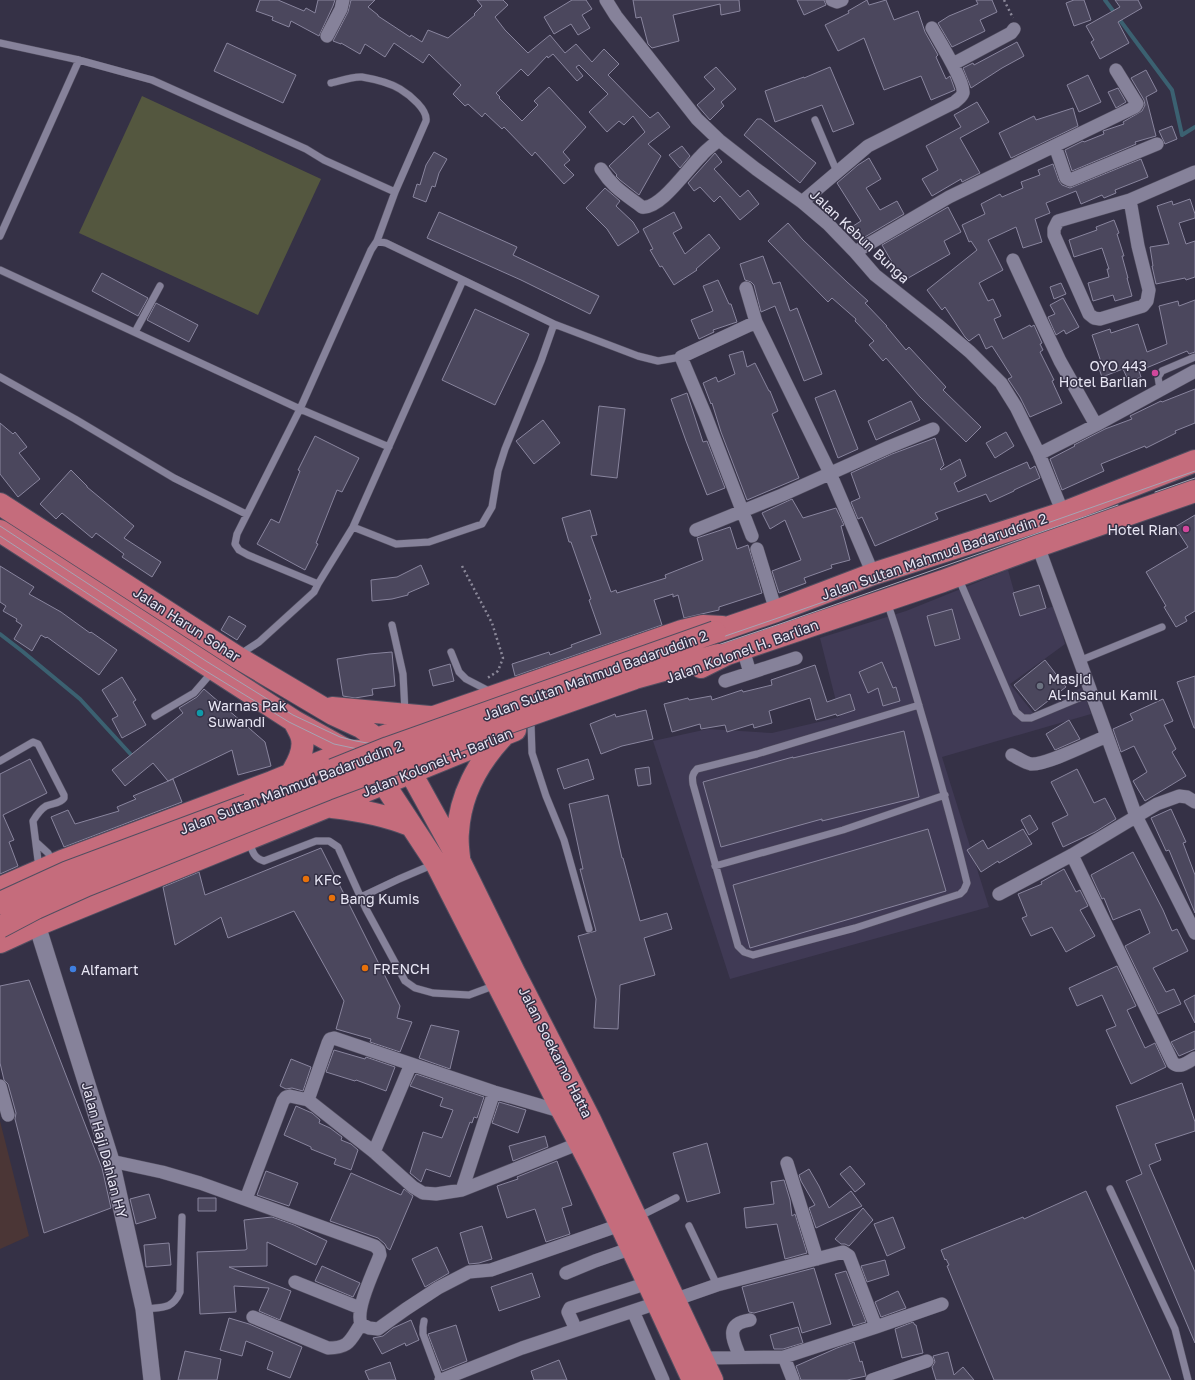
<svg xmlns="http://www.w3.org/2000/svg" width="1195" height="1380" font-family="'Golos Text',sans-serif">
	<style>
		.built { fill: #403a55 }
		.education { fill: #4b3636 }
		.green { fill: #54573f }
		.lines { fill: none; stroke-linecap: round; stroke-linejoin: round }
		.stream { stroke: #3b6171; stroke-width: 4 }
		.building { fill: #4b475d; stroke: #89859e }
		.service-casing { stroke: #524e60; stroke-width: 8 }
		.minor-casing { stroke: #524e60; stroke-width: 14 }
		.tertiary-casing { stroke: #524e60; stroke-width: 18 }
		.trunk-casing { stroke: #524e60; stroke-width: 24 }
		.path { stroke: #8b8899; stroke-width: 2.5; stroke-dasharray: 2 3; stroke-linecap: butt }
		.service { stroke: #86829a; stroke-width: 7 }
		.minor { stroke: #86829a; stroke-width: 13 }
		.tertiary { stroke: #86829a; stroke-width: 17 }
		.trunk { stroke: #c56c7c; stroke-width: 22 }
		.tram { stroke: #a6a4b4; stroke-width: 1 }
		.trunk-bridge-casing { stroke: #524e60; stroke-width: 24; stroke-linecap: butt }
		.trunk-bridge { stroke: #c56c7c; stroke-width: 22 }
		.hotel-dot { fill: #d1479c; stroke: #353146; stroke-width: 1.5 }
		.worship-dot { fill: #6b7280; stroke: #353146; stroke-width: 1.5 }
		.culture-dot { fill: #0f9aa8; stroke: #353146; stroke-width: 1.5 }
		.food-dot { fill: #e8710a; stroke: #353146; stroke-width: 1.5 }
		.shop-dot { fill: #3f7fe0; stroke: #353146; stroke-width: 1.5 }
		.labels { text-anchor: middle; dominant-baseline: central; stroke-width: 3; stroke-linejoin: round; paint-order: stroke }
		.street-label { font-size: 14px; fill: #e8e6f4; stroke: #353146 }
		.poi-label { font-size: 14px; fill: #e8e6f4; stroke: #353146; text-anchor: start }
	</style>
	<rect width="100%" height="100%" fill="#353146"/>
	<path class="built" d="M1008,570l13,46 34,-10 10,38 -55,40 25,31 47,-28 9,27 -149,43 47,150 -259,72 -77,-238 55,-12 64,4 68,-16 -20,-79 86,-27z"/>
	<path class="education" d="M0,1121l29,115 -29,13z"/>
	<path class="green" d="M142,96l179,83 -63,136 -179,-82z"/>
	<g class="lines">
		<path class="stream" d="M1105,0l67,90 10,45 13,-8
			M0,634l22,17 58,48 55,60"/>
	</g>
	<path class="building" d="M260,0h18l26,11 2,-3 9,5 3,-13h17l-2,6 -14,30 -28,-15 -2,6 -17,-7 1,-3 -17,-6z
		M351,0h24l-7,7 10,8v1l32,21 1,-2 11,7 6,-12 20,8 27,-23 -1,-1 8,-8 -5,-6h26l5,5 -13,12 10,13 23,23 22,-18 15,18 11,-9 16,18 12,-13 15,15 -11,11 42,43 8,-6 12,15 -22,17 13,12 -22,39 -19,-15 -4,-4 1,-1 -8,-9 36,-34 -12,-16 -9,9 -5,-4 -12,11 -18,-20 19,-18 -29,-29 -3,2 7,9 -6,5 -24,-27 -5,4 -1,-2 -19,20 -7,-7 -25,24 4,4 -1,1 23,23 16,-16 -4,-4 15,-14 37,40 -23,25 7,8 -6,5 10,10 -10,9 -29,-32 -3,4 -28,-29 -2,2 -17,-16 -3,4 -14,-13 -3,2 -12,-12 8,-9 -32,-31 -6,9 -29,-20 -9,14 -20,-13 -5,10 -19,-11v1l-8,-3 15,-29z
		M572,0h14l6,9 -10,6 8,13 -12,7 -7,-11 -17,10 -10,-17z
		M633,0h106l1,11 -19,4 -1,-11 -47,11 6,26 -27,7 -4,-4 -7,-27 -5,1z
		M797,0h27l2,5 -22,10z
		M867,0l2,5 17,-5 8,20 24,-9 7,21 13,23 -2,2 10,22 4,-3 5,14 -24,10 -10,-24 -37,14 -20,-52 -26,13 -13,-26 24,-12 -1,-2z
		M976,0h16l5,12 -17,8 5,11 -33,16 -14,-24 11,-7 29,-12z
		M1074,0h10l7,20 -17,6 -8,-23z
		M1115,0h23l4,8 -24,14 11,21 -29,16 -9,-17 3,-2 -8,-14 34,-19z
		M1017,42l7,14 -22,12 -31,20 -8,-20 10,-5 1,2z
		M227,43l69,32 -13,28 -69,-32z
		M716,67l20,22 -15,13 3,4 -14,14 -13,-15 18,-16 -11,-12z
		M830,67l24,57 -21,8 -11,-27 -47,17 -10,-31 39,-14v1z
		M1146,70l11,21 -11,6 10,39 -21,6 1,2 -64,27 -7,-21 18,-9 1,1 20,-8 -1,-3 21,-7 -1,-2 19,-11 3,-6 -1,-5 -13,-22z
		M1088,75l13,27 -22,10 -12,-27z
		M1118,88l8,14 -10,6 -8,-16z
		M977,102l12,20 -29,16 20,35 -18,9 -1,-3 -29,17 -10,-17 16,-9 -12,-24 35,-19 -7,-12z
		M1073,108l5,18 -67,32 -12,-25 35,-17 2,4z
		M757,119h4l55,44 -16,20 -56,-48z
		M1172,126l5,13 -12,5 -6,-13z
		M682,146l8,10 -10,12 -11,-13z
		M434,152l13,7 -8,14 -4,14 -3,-1 -6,16 -13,-5 4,-13 3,1 6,-20z
		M715,153l7,9 -8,7 26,28 8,-7 11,14 -19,16 -20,-24 -6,6 -14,-15 -6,4 -6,-8z
		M869,158l12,21 -15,9 14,22 17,-9 7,13 -46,27 -8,-13 11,-7 -24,-38 21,-18z
		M1141,159l7,18 -33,13 1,3 -12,5 -2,-3 -21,9 -5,-13 -30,12 4,10 -15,6 7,23 -19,6 -7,-21 -28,13 15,30 -24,13 9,18 5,-2 8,17 -7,3 9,20 27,-14 1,2 3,-2 8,18 -2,1 3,6 -3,2 14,28 -2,1 10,22 -32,14 -10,-20 -12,-18 4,-2 -20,-31 -6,3 -7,-15 -10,7 -4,-4 -20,-30 -3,3 -15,-20 50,-40 -6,-9 -2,1 -7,-17 23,-11 -4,-10 19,-10 2,3 21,-9 -2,-6 19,-7 -2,-5 15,-6 6,17 3,4 8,3z
		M605,188l15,13 -4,5 17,16 6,10 -21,14 -11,-17 -21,-21z
		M1190,199l5,15v4l-16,5 7,21 9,-3v36l-9,3 -1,-2 -29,6 -4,-18h1l-3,-19 19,-3 -12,-38 15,-5 1,4z
		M948,207l13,25 -17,9 6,13 -47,27 -21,-36z
		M439,212l78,35 -4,8 86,41 -9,18 -69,-34 -94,-42z
		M674,212l8,16 -9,5 12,21 24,-20 11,14 -24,21 1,1 -23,15 -12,-19 -2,1 -10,-17 3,-1 -10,-20z
		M1114,220l5,13 -2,1 7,22h-2l6,22h-1l5,18 -17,5 -2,-6 -20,6 -5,-18 21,-6 -2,-8h2l-7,-21 -28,9 -5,-17 28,-10 -1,-3z
		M788,223l15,17 44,42 21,19 -3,2 22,23h-1l20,24 3,-3 37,40 -3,3 38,37 -15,15 -46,-45 -34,-39 -3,3 -14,-16 5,-4 -19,-20 1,-2 -24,-21 -4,4 -60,-61z
		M763,256l10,28 7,-2 10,29 7,-3 25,66 -18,7 -29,-75 -14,6 -7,-27 -3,-3 -6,-2 -5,-16z
		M102,273l46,25 -10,18 -46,-25z
		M718,280l11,24h2l6,18 -24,8 1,2 -15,7 -8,-19 22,-9 -10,-25z
		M1061,283l5,11 -12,5 -4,-12z
		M1063,298l16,29 -13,7 -2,-4 -8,5 -8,-18 7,-3 -5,-9z
		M1195,300v52l-6,2 -2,-3 -48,20 2,6 -12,5 -6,-13 -21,8 -5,-14 4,-1 -9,-27 18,-6 1,4 27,-9 9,28 20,-8 -8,-38 19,-5 1,5z
		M156,303l42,22 -9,17 -42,-22z
		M475,309l54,25 -34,71 -53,-25z
		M743,351l4,16 8,-4 14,28h1l8,20 -6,3 27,64 -52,22 -26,-68 -9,-29 -1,1 -8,-21 13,-6 2,5 17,-8 -6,-19z
		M1195,389v34l-20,8 1,2 -30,15 -1,-2 -44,18 3,7 -42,19 -12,-31 25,-13 -1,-1 31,-16 27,-10 -2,-3 31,-15 1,1z
		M835,390l23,59 -20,9 -23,-60z
		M687,393l16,49 4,-1 18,47 -18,7 -21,-54 -15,-42z
		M911,401l9,19 -44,20 -8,-19z
		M599,406l26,3 -8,69 -26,-3z
		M543,420l17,23 -26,21 -18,-23z
		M0,423l13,11 2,-2 12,15 -8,6 21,26 -22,18 -18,-23z
		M1006,432l8,14 -19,12 -9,-15z
		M315,436l44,22 -17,34 -5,-2 -21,53 2,1 -13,26 -48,-26 14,-25 8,4 21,-52 -2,-1z
		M935,438l9,27 -4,4 1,1 19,-11 6,17 -12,7 4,9 69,-30 3,7 5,-3 5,12 -26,12v1l-24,11 -4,-8 -51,19 3,6 -63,27 -13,-29 -4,2 -7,-17 9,-4 -9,-25 41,-19z
		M71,470l16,16v1l47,39 -10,12 37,24 -9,15 -30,-20 2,-3 -28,-21 -4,5 -30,-25 -6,6 -16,-15z
		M792,499l11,19 33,-10 8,17 -3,1 9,34 -19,5 1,3 -28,10 2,5 -27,10 -7,-22 29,-11 -16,-40 -15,9 -8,-16z
		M590,510l7,25 -6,1 20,56 5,-2 1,3 49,-15 -1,-3 38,-15 -6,-22 33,-11 7,22 11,-4 14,48 -43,14v3l-35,8 -6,-23 -5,2v-3l-19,6 8,25 -147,51 -3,-12 37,-12 1,3 22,-8 -1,-2 30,-11 -12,-34 2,-1 -20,-57h-2l-7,-24z
		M1195,515v96l-10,6 2,4 -11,6 -12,-20 2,-1 -20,-34 42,-25 -13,-20z
		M421,565l8,19 -21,9v2l-16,4 -20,2 -1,-21 26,-3z
		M0,566l34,21 -5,7 32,18 29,21 1,-1 26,18 -18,25 -52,-38 -1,1 -5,-3 -9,16 -18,-12 8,-14 -6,-4 1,-2 -14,-8 3,-5 -6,-4z
		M1039,585l7,23 -26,8 -7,-23z
		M952,609l8,30 -25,7 -8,-30z
		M229,616l17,10 -9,14 -16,-10z
		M392,652l3,34 -23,3 1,6 -18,3 -12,-2 -6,-37 32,-5z
		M1045,660l21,27 -31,24 -21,-26z
		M882,662l11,26 3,-1 4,14 -17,5 -5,-18 -10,5 -9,-21z
		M450,664l4,17 -21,5 -4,-16z
		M815,665l12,37 23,-8 5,16 -18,6 -1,-2 -20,6 -6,-22 -41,13 3,12 -18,5 -1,-4 -26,8 -2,-7 -24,4 -1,-5 -28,8 -8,-28 24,-6 1,2 22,-4 1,4 30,-10 1,2 29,-7 -1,-5z
		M1195,676v52h-1l-17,-46z
		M122,677l14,23 -3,2 13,23 -24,13 -10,-19 6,-3 -16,-26z
		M204,689l61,53 6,24 -33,9 -6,-25 -64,31 -15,-18 -28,23 -13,-16 71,-57 -4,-5 18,-11z
		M1163,699l10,22 -9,4 12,24 -4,3 14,24 -41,25 -12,-20 14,-9 -13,-26 -13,6 -8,-23 20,-9 -3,-6z
		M646,710l7,29 -31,7 -21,8 -11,-30 25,-10 1,3z
		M1069,720l11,19 -25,11 -9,-16z
		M904,731l15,66 -97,24v-2l-101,28 -18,-65 90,-25v1z
		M30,759l17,34 -44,22 11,25 -5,2 9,24 -18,8v-100z
		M588,759l6,20 -30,10 -7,-20z
		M649,767l2,17 -13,2 -3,-17z
		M1077,769l17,34 11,-5 11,21 -21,13 -32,15 -11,-24 16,-8 -17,-33z
		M173,779l9,23 -118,45 -13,-30 17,-7 7,14 44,-13 -2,-4 19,-8 -3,-3z
		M608,795l14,63h1l17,63 27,-8 5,16 -28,9 11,37 -35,10 -2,44 -24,-1 2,-29 -18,-63 18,-5 -16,-62h3l-14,-65z
		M1171,809l15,33 -3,1 12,32v38l-26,-63 -3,1 -15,-33z
		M1030,815l8,14 -9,6 -8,-15z
		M928,829l18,62 -196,57 -17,-63z
		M1023,829l9,15 -33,19 -1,-2 -17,11 -14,-22 16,-10 5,9z
		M321,848l79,158 -3,12 15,4 -12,30 -30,-10 1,-3 -35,-10 8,-28 -50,-90 -66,27 -7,-21 -46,28 -12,-58 36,-15 6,23z
		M1133,852l30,58 9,21 5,-2 11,22 -35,17 13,24 8,-3 7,15 -23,10 -33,-68 25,-13 -10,-24 -27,11 -9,-22 -2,1 -11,-24z
		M1064,869l12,23 4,-2 8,16 -8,4 15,26 -29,16 -14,-25 -21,9 -9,-18 5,-2 -9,-22 24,-10 -1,-2z
		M1117,966l19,40 -9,4 18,38 10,-5 11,24 -35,17 -25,-54 10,-4 -14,-31 -25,11 -8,-18z
		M29,980l73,188 9,40 -67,25 -29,-114 1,-6 -8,-29 -4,-4 -4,-17v-77z
		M1195,995v28l-11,-22z
		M431,1025l28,6 -9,38 -31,-11z
		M1195,1031v18l-16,7 -8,-14z
		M334,1050l31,9 1,-2 29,10 -9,24 -30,-11 -1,1 -29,-9z
		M291,1059l20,8 -8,24 -11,-3 -6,1 -6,-3z
		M416,1074l68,23 -7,21 -3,-1 -2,6 -2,-1 -20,55 -24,-8 -5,13 -11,-9 13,-41 19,6 11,-28 -13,-4 3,-8 -33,-12z
		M1182,1083l13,39v9l-40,13 6,16 -12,5 46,107v71l-69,-162 16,-7 -26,-68z
		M499,1102l27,8 -8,23 -26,-10z
		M296,1106l16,7 8,7 -1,3 11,5 12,9 -1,3 10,4 7,6 -7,20 -17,-6 2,-5 -25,-10v-2l-27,-12z
		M545,1136l3,11 -35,14 -4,-15z
		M707,1143l13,50 -33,9 -14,-49z
		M557,1161l15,44 -10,3 8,26 -24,8 -11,-33 -28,9 -10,-32 21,-7 -1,-2z
		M850,1166l15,18 -10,8 -15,-18z
		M809,1169l10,17 10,22 22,-17 11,15 -46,22 -7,-20 6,-3 -14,-24 -2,-6z
		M266,1171l32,12 -9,23 -32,-11z
		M351,1173l50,22 3,-6 9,7 -23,54 -3,-2 -2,-4 -7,-6 -48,-17z
		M784,1180l6,20 2,16 3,-2 12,39 -22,6 -8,-35 -31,4 -2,-20 30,-4 -3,-22z
		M1086,1191l85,189h-177l-47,-114 2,-1 -3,-6 -1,1 -4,-10 82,-33 1,2z
		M149,1194l7,24 -20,6 -6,-25z
		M198,1198h18v13h-18z
		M863,1208l10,12 -24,26 -4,-2h-4l-6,-5z
		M272,1217l22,8 33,16 -11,24 -49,-23v24l-38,1 62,24 -11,29 -21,-9 10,-23 -35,-2 2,26 -36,2 -3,-62 48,-2 2,-1 -3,-29z
		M893,1217l12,31 -18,8 -13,-32z
		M482,1226l10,33 -13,4 -10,1 -9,-31z
		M169,1243l2,22 -25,2 -2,-22z
		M437,1247l12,26 -24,14 -13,-28z
		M885,1260l4,15 -22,7 -6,-16z
		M322,1266l38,17 -7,14 -38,-16z
		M814,1268l17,56 -29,9 -9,-31 -39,11 -5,-1 -7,-25z
		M846,1271l20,51 -13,4 -18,-52z
		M532,1273l8,24 -41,14 -8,-24z
		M898,1291l8,17 -25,9 -6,-15z
		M229,1318l20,6 53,23 -12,31 -23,-9 6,-17 -27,-11 -4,15 -22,-6z
		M411,1320l8,20 -13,6 -1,-3 -23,11 -9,-16 10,-2 10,-8z
		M913,1322l2,3h1l7,28 -21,5 -7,-29z
		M456,1325l11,36 -25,10 -14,-37z
		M798,1327l5,16 -20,6h-9l-4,-14z
		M854,1342l6,20 2,-1 4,15 -19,4h-46l-5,-14 41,-18z
		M185,1351l36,8 -4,21h-39z
		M948,1352l6,23 9,-8 11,13h-38l-4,-13 3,-5 -2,-6z
		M559,1360l8,20h-33l-3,-9z
		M390,1362l6,18h-27l-4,-9z"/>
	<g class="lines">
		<g class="service-casing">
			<path id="service" d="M0,43l79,17 73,20 154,69 18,11 71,32 31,-71c2,-11 -16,-26 -26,-32 -10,-6 -26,-10 -38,-12 -9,-1 -22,4 -31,6
				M815,120l22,52
				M0,236l79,-176
				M377,241l18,-49
				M0,270l300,139 89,38
				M463,280l91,44 84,32 20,5 23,-4
				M135,332l25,-46
				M0,377l75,42 99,59 72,36
				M1160,389l-2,-12 4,-6 33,-14
				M353,527l43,17 33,-2 53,-18 10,-17 6,-36 7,-22 36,-88 13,-37
				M958,577l58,135 7,6h8l60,-25
				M887,602c15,43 27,87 40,131 14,50 28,100 40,150l-3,7 -4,4 -105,34 -102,27 -9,-3 -6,-6 -45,-162c-1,-7 -1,-10 4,-15l60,-15 162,-49
				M392,625l11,49 2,38
				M451,652l8,20 7,7 25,13
				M239,655l20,-13 55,-50 4,-8 35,-57 110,-247 -77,-37 -9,-2 -6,9 -71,159 -63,125 -2,10 4,6 9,5 70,29
				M1079,661l83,-34
				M155,716l39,-23 19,-22
				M531,724l1,29 14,43 18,44 25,89
				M0,761l33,-19 5,2 26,51v3c-4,6 -11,5 -18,8 -5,3 -10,10 -13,15l6,47
				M249,840c3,10 4,18 15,21l52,-20h13l9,6 28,62 39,72 10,7 18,5 36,2 27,-10
				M36,842l12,11 5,10
				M715,866l128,-36 102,-35
				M361,897l38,-18 35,-15
				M1110,1189l65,140 13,51
				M638,1217l38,-19
				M689,1226l28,59
				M145,1309c17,-2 27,1 35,-17l2,-75
				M424,1321l-1,6v7l17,46"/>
		</g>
		<g class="minor-casing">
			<path id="minor" d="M606,0l10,16 81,103 22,21 37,29 46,33 26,22 27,28 20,23 63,50 32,27 31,31 15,24 23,47 24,59
				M832,0l5,2 5,-2
				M327,36l14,-27 2,-9
				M953,64l58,-31 3,-4
				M1055,146l11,32 4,2 87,-36
				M601,169c12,19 24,25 41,38 18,3 46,-39 59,-51 5,-6 12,-11 18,-16
				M1130,200l8,46 11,44 -2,11 -4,5 -43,13 -6,-1 -5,-4 -35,-79v-6l4,-8 72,-21 65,-28
				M802,202l66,-56 87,-44c3,-3 7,-5 8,-9 2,-11 -25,-54 -31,-65
				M855,252l94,-55 186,-90 2,-3 -21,-34
				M1013,260l28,61 19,40 36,64 -57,29
				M746,288l10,34 74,151 43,101
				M1096,425l99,-54
				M696,530l86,-35 107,-48 44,-18
				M752,536l-47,-122 -24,-57 75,-35
				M1038,546l98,270 59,117
				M757,549l19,62
				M743,649l7,24
				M725,681l71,-23
				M1012,755c6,3 13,8 19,9 16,1 59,-21 76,-28
				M1072,855l101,208c7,6 15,-1 22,-5
				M999,894l73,-39 85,-51 22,-8 8,1 8,5
				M0,1086l8,29
				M308,1100l20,-57 2,-4 4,-1 160,54 69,20
				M374,1152l37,-88
				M111,1161l51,11 38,11 175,63 4,4 1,5c-6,16 -25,54 -19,69l8,4 9,1 28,-20 32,-21 31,-16 22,-2 129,-45
				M787,1163l30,96
				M462,1190l32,-98
				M246,1199l37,-98 3,-4 4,-1 18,4 66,52 39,35 10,6 13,1 26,-4 118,-47
				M566,1273l29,-12 37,-13
				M295,1282l65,26
				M674,1300l43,-15 126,-33 6,4 27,71
				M633,1311l30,69
				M253,1317l75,31c22,0 22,-8 33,-24
				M573,1323l-5,-11 2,-4 78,-25
				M740,1357c-7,-18 -16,-33 10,-37
				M784,1357l9,23
				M702,1358l82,-1 92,-30 66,-23
				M441,1380l81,-32 135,-45
				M872,1380l55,-19"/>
		</g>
		<g class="tertiary-casing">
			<path id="tertiary" d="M37,925l74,236 33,148 8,71"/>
		</g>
		<g class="trunk-casing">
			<path id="trunk" d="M0,504l237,153 96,57 28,13 16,12 34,34 48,87 55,112 76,148 122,260
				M0,531l294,190 54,30 36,33 52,79 127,249c48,87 88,178 130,268
				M715,632l61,-21 97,-37 190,-61 132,-52
				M701,667l26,-13 216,-73 95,-35 157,-55
				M332,708l97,9
				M377,739l57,-22 248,-86 21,-5 19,1
				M291,774c7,-11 15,-26 10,-39 -2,-5 -5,-10 -7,-14
				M332,807c27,3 53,8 78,18
				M459,857c-1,-8 -2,-17 -1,-25 2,-36 20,-69 44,-95
				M0,888l62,-27 210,-79 76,-31h11
				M0,942l37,-17 478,-195"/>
		</g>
		<path class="path" d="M1004,0l9,18
			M462,566l30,57 11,35 -5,13 -12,8"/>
		<use href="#service" class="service"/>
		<use href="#minor" class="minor"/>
		<use href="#tertiary" class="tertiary"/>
		<use href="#trunk" class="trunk"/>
		<path class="tram" d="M1155,492l40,-14
			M0,526l206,135 87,54 47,22 16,4 17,3h40l22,-7 124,-44 216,-74 420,-148
			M0,536l201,132 88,54 45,22 38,8h22l21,-2 23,-6 92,-35
			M697,652l83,-28 338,-119"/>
		<g class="trunk-bridge-casing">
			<path id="trunk-bridge" d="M333,770l55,-22 327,-116
				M0,903l68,-31 180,-67
				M0,927l36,-19 51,-23 240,-96 140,-52 168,-59 83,-23"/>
		</g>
		<use href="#trunk-bridge" class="trunk-bridge"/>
	</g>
	<g class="hotel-dot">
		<circle cx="1155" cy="373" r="4"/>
		<circle cx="1186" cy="529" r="4"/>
	</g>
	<circle class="worship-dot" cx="1040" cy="686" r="4"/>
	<circle class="culture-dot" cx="200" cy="713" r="4"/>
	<g class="food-dot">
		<circle cx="306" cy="879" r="4"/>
		<circle cx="332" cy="898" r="4"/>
		<circle cx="365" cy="968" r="4"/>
	</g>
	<circle class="shop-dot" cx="73" cy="969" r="4"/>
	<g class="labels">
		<g class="street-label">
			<text transform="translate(860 236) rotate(43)">Jalan Kebun Bunga</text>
			<text transform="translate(934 556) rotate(-19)">Jalan Sultan Mahmud Badaruddin 2</text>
			<text transform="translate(187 624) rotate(33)">Jalan Harun Sohar</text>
			<text transform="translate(742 651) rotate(-20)">Jalan Kolonel H. Barlian</text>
			<text transform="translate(595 675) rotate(-20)">Jalan Sultan Mahmud Badaruddin 2</text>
			<text transform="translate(437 762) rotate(-22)">Jalan Kolonel H. Barlian</text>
			<text transform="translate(291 787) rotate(-21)">Jalan Sultan Mahmud Badaruddin 2</text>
			<text transform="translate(556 1052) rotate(63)">Jalan Soekarno Hatta</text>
			<text transform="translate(105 1150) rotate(75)">Jalan Haji Dahlan HY</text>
		</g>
		<g class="poi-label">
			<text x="1147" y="365" text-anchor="end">OYO 443<tspan x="1147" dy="16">Hotel Barlian</tspan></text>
			<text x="1178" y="529" text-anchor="end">Hotel Rian</text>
			<text x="1048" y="678">Masjid<tspan x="1048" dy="16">Al-Insanul Kamil</tspan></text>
			<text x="208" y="705">Warnas Pak<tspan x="208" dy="16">Suwandi</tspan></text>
			<text x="314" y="879">KFC</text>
			<text x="340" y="898">Bang Kumis</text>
			<text x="373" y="968">FRENCH</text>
			<text x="81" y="969">Alfamart</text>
		</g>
	</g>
</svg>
